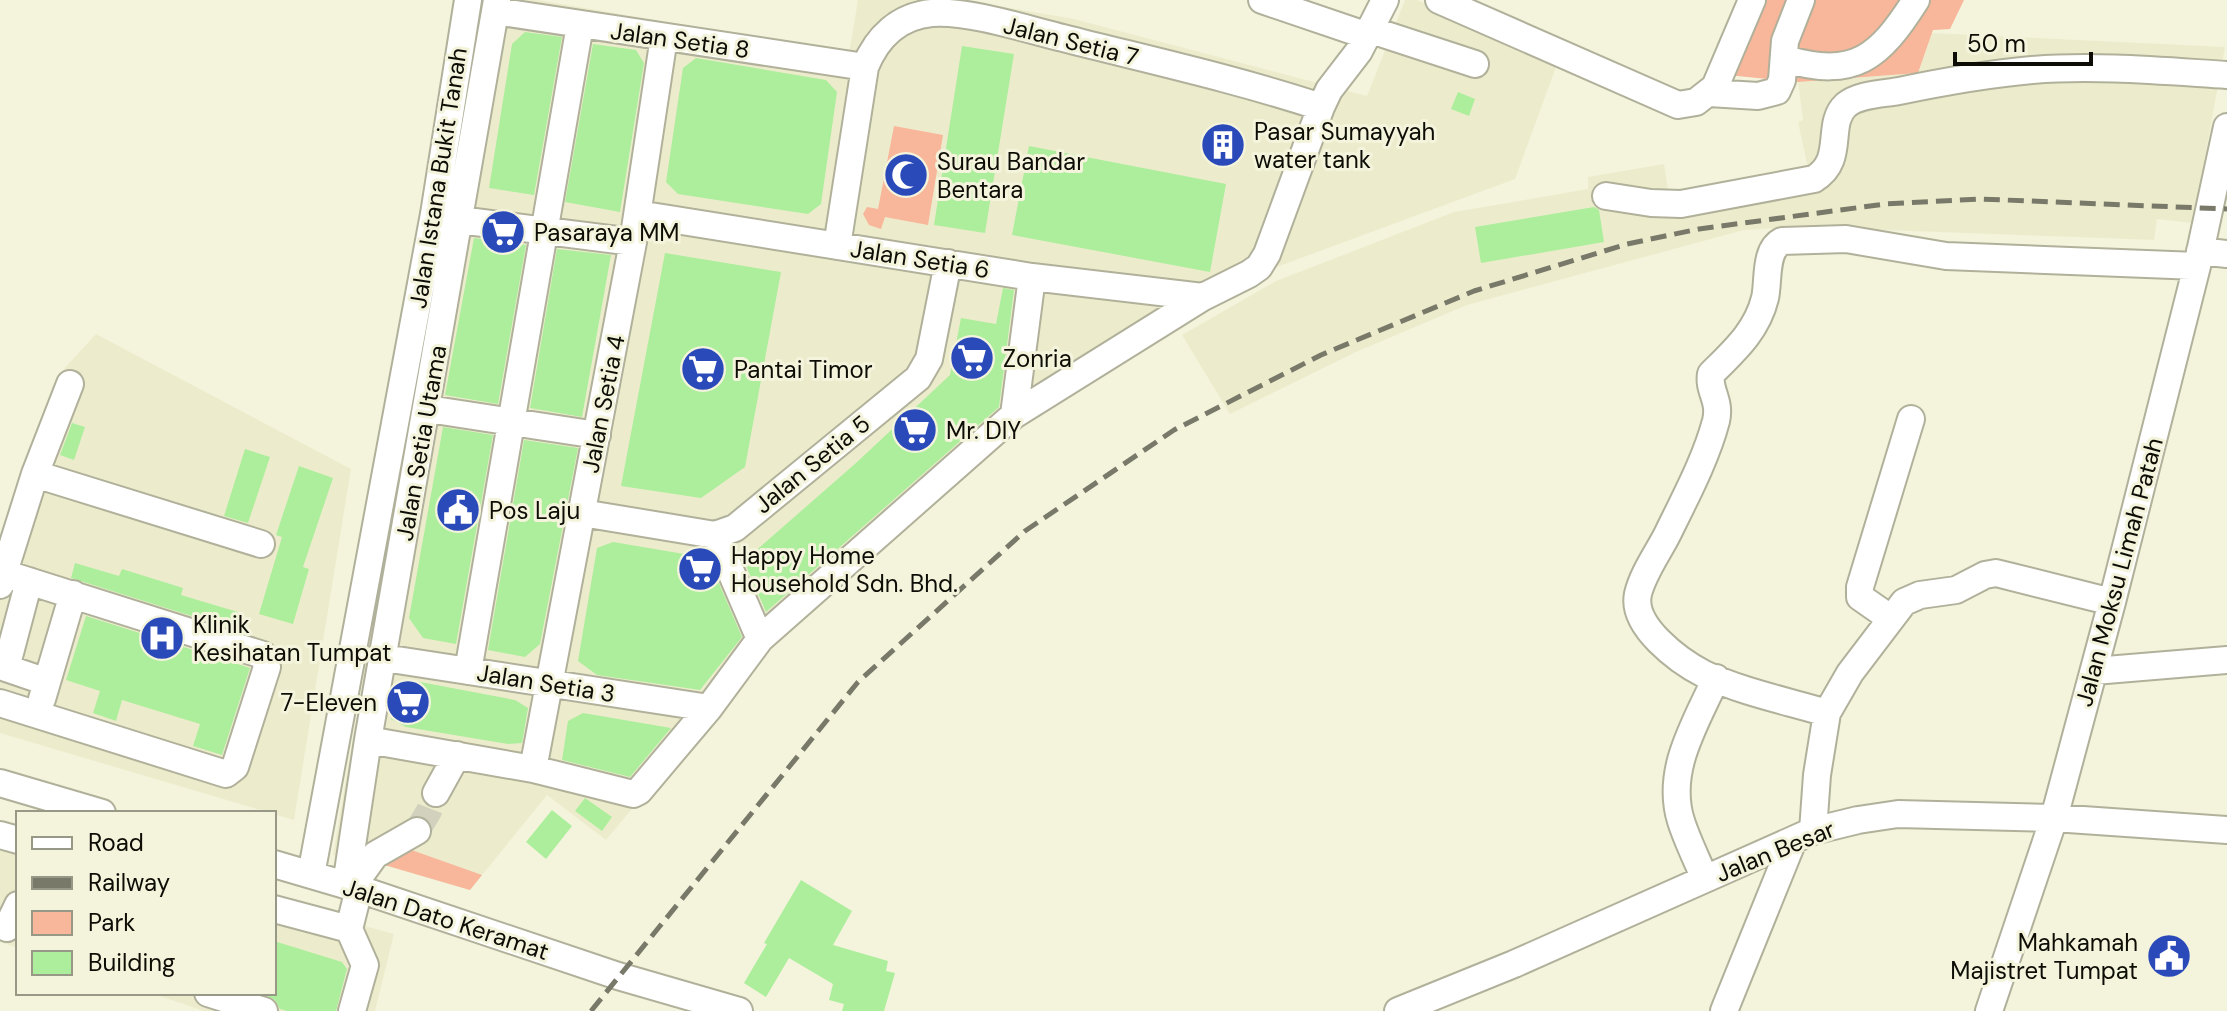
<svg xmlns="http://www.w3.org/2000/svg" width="2227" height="1011" font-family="'DM Sans',sans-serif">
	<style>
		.built { fill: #ececcd }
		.green { fill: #f8b69a }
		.building { fill: #acee9b }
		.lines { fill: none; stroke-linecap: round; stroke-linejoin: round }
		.minor-tunnel { stroke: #d1d1bd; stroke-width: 26; stroke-dasharray: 26 13; stroke-linecap: butt }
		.minor-casing { stroke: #b1b19b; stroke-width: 30 }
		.minor { stroke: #fff; stroke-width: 26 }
		.rail { stroke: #79796a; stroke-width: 5; stroke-dasharray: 16 8; stroke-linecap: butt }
		.labels { text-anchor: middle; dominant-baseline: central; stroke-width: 6; stroke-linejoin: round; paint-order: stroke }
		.street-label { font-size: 24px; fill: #0d0d06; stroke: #f4f4dd }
		.poi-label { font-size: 24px; fill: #0d0d06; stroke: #f4f4dd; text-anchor: start }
	</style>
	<rect width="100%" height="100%" fill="#f4f4dd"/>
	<path class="built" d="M478,0h60l311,53 9,-53h106l110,19 293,77 38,-96h12l142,59 -44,120 -241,89 -76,44 -173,108 -265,235 -154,185 -59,-45 -77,95 -89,-26 -48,-9z
		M1932,33l293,14 -32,176 -36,-4 -3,21 -353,-13 -57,3 -277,75 -111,47 -126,62 -48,-79 94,-54 178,-69 134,-23v-12l76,-13 5,32 140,-24 -11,-50 5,-2 -5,-38 120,-9z
		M96,334l255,135 -57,351 -294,-87v-190l61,-171z
		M0,825l18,5v118l-18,-6z
		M274,901l120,33 -19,77h-171l-53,-18h123z"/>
	<path class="green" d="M1759,0h205l-14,29 -17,1 -15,43 -120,9 -71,-7z
		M894,126l49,9 -15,90 -43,-8 -4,12 -12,-4 -6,-11 4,-7 11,2z
		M389,842l93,33 -12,15 -89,-26z"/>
	<path class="building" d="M525,32l37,5 -28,158 -45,-7 23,-144z
		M593,44l43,6 8,13 -24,149 -55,-10z
		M962,46l52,8 -29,179 -51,-8z
		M696,58l130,22 11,12 -16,112 -13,10 -130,-20 -12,-12 17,-114z
		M1458,92l17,7 -6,17 -18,-7z
		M1213,131l25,5 -5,22 -25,-5z
		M1029,146l197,38 -16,88 -198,-37z
		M1594,207l5,3 5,32 -123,21 -6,-36z
		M474,238l52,7 -28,159 -53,-9z
		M557,249l54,6 -29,162 -52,-9z
		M665,253l116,19 -36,195 -44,31 -80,-12z
		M1003,288l11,2 -15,117 -233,205 -22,-51 112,-98 94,-88 11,-57 35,6z
		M72,423l13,4 -11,33 -14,-5z
		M443,427l50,8 -37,209 -33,-6 -14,-20z
		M524,440l54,8 -38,196 -15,13 -37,-7z
		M245,449l25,8 -22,66 -24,-7z
		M299,466l34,12 -30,89 6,2 -16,55 -34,-10 23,-77 -6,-2z
		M613,542l95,16 34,79 -42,53 -103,-15 -19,-14 19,-113z
		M75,563l44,13 3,-7 61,19 -2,7 60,18 -5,17 -165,-52z
		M86,616l164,52 -28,87 -29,-9 7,-22 -78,-24 -6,21 -23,-8 7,-22 -34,-11z
		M415,681l100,19 13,8 -6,35 -14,1 -102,-17 -15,-8 7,-35z
		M583,713l88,15 -41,49 -68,-17 6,-39z
		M585,798l27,19 -10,14 -27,-20z
		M552,810l20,16 -26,33 -20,-17z
		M801,880l51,31 -19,34 55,16 -2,10 9,2 -11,38h-42l2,-7 -15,-4 4,-16 -44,-26 -23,39 -22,-14 23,-39 -3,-1z
		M274,941l68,21 5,7 -11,42h-49l-7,-2 -5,-9 -15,-7h14z"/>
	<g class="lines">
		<path class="minor-tunnel" d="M417,831l12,-20 7,-18"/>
		<g class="minor-casing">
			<path id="minor" d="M1262,0l106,36
				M1439,0l239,105 18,-3 19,-15 37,-87
				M495,11l370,56
				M1371,30l104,34
				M1785,59c70,20 94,-1 131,-59
				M1709,93l49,3 19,-5 5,-11 3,-39 16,-41
				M1321,107l8,-17 30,-39 26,-51
				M1606,196l45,7 30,1 133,-25c32,-19 11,-55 32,-74 13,-11 37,-11 53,-14 43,-9 88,-17 133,-21 64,-5 130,1 195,5
				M638,214l394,63 171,20
				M459,220l174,22
				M2200,251l27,3
				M428,409l169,26
				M1014,415l18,-138
				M35,474l226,70
				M582,513l133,22 20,-7 183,-150 11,-19 19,-96
				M715,535l45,104
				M29,581l-23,87 41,14
				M0,585l35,-111 35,-90
				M1890,618l-30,-21v-10l51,-168
				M384,658l325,50
				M468,671l112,-646
				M2094,671l133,-11
				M42,699l31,-105
				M0,703l226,71 9,-7 32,-100 -4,-12 -260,-82
				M1827,713c-40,-12 -85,-21 -123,-39 -25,-13 -73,-48 -66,-80 5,-21 20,-41 30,-61 17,-35 38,-74 48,-112 5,-21 -8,-30 -5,-47 23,-23 46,-43 54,-76 4,-17 -1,-48 17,-57l64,-2 100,17 251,10
				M368,740l165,29 100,25 6,-3 70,-83 51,-69 254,-224 189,-118 46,-23 10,-7 8,-13 54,-147c-85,-28 -172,-47 -258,-69 -37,-9 -95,-28 -131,-25 -33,3 -55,24 -67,54l-28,179
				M533,769l100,-527 31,-205
				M0,783l102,30
				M436,793l21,-38
				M1813,831l4,-56 10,-62 23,-40 54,-71 16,-7 36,-5 29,-15 11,-2 116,29
				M0,835l18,5
				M274,864l85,25 259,87 121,35
				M311,875l123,-661 34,-214
				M1705,879c-8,-19 -18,-39 -24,-58 -16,-51 15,-98 35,-143
				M346,885l22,-145 129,-740
				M352,887l23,-32 42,-24
				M274,909l75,20 10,-40
				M7,928l11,-23
				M349,929l16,36 -13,46
				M208,993l56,18
				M1398,1011l116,-47 299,-133 45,-11 40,-6 156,4 173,12
				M1724,1011l68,-168
				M1989,1011l65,-193 58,-216 85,-336 30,-139"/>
		</g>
		<use href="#minor" class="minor"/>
		<path class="rail" d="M591,1011l267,-329 167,-151 149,-101 147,-75 153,-64 153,-47 72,-15 186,-25 95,-5 247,10"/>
	</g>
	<defs>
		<g id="building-disc" transform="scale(2.3)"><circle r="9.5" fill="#2b4aba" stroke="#f4f4dd"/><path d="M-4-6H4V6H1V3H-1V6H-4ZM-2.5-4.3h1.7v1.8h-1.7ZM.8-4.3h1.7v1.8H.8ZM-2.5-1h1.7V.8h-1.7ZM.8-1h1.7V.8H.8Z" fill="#fff"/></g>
		<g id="mosque-disc" transform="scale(2.3)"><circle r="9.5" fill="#2b4aba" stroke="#f4f4dd"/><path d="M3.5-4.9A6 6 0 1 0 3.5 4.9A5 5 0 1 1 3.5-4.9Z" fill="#fff"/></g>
		<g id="supermarket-disc" transform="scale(2.3)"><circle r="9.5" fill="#2b4aba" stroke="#f4f4dd"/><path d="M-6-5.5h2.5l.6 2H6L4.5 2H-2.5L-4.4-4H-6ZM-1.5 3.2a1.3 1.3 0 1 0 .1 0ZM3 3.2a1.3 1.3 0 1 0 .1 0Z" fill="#fff"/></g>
		<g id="civic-disc" transform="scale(2.3)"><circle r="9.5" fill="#2b4aba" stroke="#f4f4dd"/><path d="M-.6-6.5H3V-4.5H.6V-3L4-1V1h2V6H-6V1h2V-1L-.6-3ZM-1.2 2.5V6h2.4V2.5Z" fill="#fff"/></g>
		<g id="hospital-disc" transform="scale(2.3)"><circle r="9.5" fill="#2b4aba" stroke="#f4f4dd"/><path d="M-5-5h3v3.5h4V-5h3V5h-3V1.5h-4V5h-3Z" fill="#fff"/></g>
	</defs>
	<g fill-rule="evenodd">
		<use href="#building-disc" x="1223" y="145"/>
		<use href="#mosque-disc" x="906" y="175"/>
		<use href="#supermarket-disc" x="503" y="232"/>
		<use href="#supermarket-disc" x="972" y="358"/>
		<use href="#supermarket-disc" x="703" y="369"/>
		<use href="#supermarket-disc" x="915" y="430"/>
		<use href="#civic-disc" x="458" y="510"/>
		<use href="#supermarket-disc" x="700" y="569"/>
		<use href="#hospital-disc" x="162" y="638"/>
		<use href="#supermarket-disc" x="408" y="702"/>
		<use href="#civic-disc" x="2169" y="956"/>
	</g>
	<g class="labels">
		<g class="street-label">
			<text transform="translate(680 40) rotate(8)">Jalan Setia 8</text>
			<text transform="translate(1071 41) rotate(14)">Jalan Setia 7</text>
			<text transform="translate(438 178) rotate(-81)">Jalan Istana Bukit Tanah</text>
			<text transform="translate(920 259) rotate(9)">Jalan Setia 6</text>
			<text transform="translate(603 404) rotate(-79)">Jalan Setia 4</text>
			<text transform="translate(421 443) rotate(-80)">Jalan Setia Utama</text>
			<text transform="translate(812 464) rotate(-39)">Jalan Setia 5</text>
			<text transform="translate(2119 572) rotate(-75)">Jalan Moksu Limah Patah</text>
			<text transform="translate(546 683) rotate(9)">Jalan Setia 3</text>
			<text transform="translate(1775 851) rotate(-22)">Jalan Besar</text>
			<text transform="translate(446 919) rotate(18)">Jalan Dato Keramat</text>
		</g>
		<g class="poi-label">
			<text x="1254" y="131">Pasar Sumayyah<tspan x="1254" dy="28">water tank</tspan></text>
			<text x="937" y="161">Surau Bandar<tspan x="937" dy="28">Bentara</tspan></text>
			<text x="534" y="232">Pasaraya MM</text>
			<text x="1003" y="358">Zonria</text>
			<text x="734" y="369">Pantai Timor</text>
			<text x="946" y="430">Mr. DIY</text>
			<text x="489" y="510">Pos Laju</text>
			<text x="731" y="555">Happy Home<tspan x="731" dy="28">Household Sdn. Bhd.</tspan></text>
			<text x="193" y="624">Klinik<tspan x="193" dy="28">Kesihatan Tumpat</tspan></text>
			<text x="377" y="702" text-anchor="end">7-Eleven</text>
			<text x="2138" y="942" text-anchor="end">Mahkamah<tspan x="2138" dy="28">Majistret Tumpat</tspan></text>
		</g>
	</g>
	<rect x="16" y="811" width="260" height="184" fill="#f4f4dd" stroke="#989887" stroke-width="2"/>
	<rect x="32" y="837" width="40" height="12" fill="#ffffff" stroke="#989887" stroke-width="2"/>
	<text x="88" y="851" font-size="24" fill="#0d0d06">Road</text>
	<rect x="32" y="877" width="40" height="12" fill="#79796a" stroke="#989887" stroke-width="2"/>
	<text x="88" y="891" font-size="24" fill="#0d0d06">Railway</text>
	<rect x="32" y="911" width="40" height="24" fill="#f8b69a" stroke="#989887" stroke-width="2"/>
	<text x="88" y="931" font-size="24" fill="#0d0d06">Park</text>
	<rect x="32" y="951" width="40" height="24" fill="#acee9b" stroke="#989887" stroke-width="2"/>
	<text x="88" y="971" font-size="24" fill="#0d0d06">Building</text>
	<path d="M1955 52v12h136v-12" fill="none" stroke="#0d0d06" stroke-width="4"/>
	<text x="1967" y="52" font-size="24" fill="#0d0d06" stroke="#f4f4dd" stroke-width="6" paint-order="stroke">50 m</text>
</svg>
